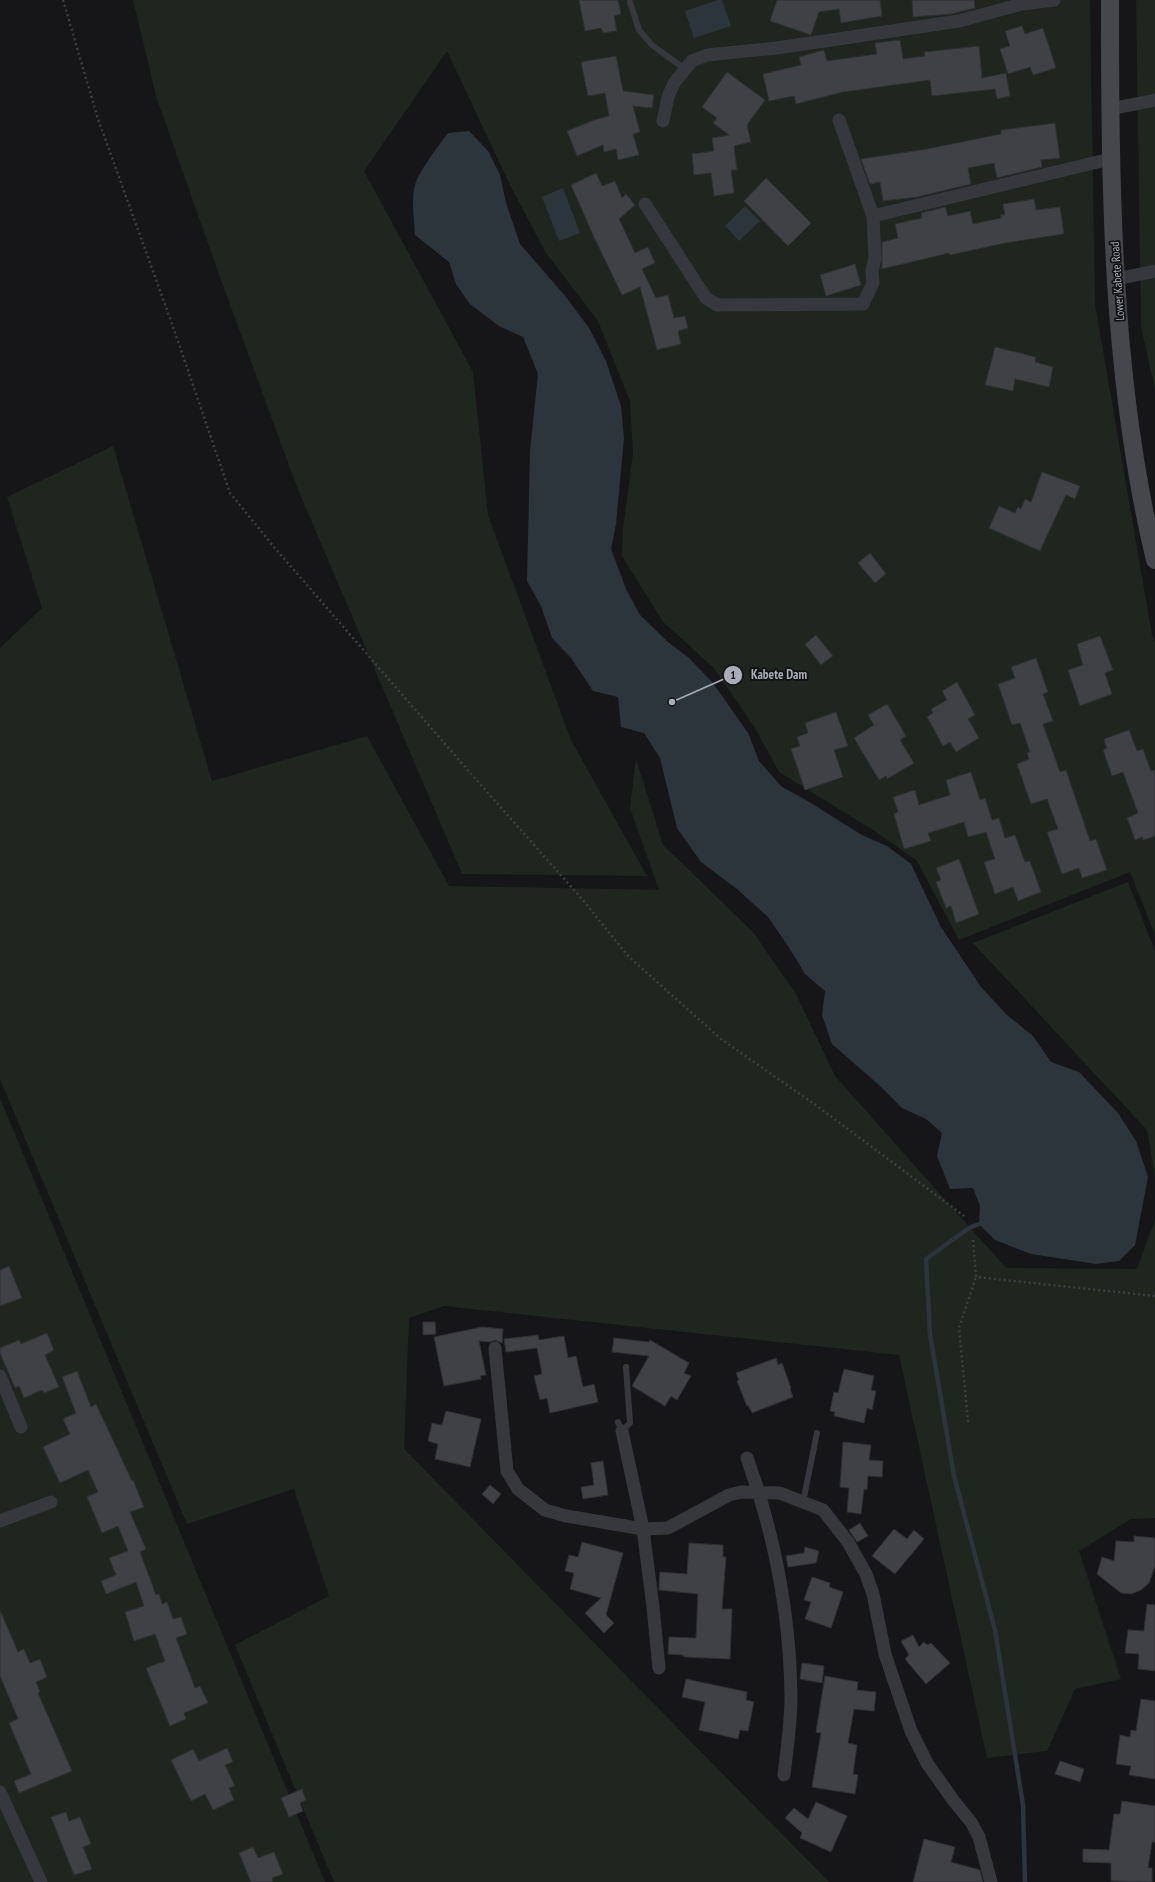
<svg xmlns="http://www.w3.org/2000/svg" width="1155" height="1882" font-family="'PT Sans Narrow',sans-serif">
	<style>
		.green { fill: #1e261f }
		.water { fill: #2c353c }
		.lines { fill: none; stroke-linecap: round; stroke-linejoin: round }
		.stream { stroke: #2c353c; stroke-width: 4.5 }
		.building { fill: #404145; stroke: #303034 }
		.path { stroke: #3d3f44; stroke-width: 2.5; stroke-dasharray: 2 3; stroke-linecap: butt }
		.service { stroke: #37383d; stroke-width: 6 }
		.minor { stroke: #37383d; stroke-width: 13 }
		.secondary { stroke: #45474d; stroke-width: 18 }
		.labels { text-anchor: middle; dominant-baseline: central; stroke-width: 3.5; stroke-linejoin: round; paint-order: stroke }
		.street-label { font-size: 12px; fill: #a8adb8; stroke: #111113 }
		.leader { fill: none; stroke: #a8adb8; stroke-width: 1.5 }
		.callout-dot { fill: #a8adb8; stroke: #111113; stroke-width: 1.5 }
		.mark-label { font-size: 12px; text-anchor: middle; font-weight: bold; fill: #111 }
		.callout-label { font-size: 13px; text-anchor: middle; font-weight: bold; fill: #a8adb8; stroke: #111113; stroke-width: 3.5; stroke-linejoin: round; paint-order: stroke }
	</style>
	<rect width="100%" height="100%" fill="#161618"/>
	<path class="green" d="M133,0h957l5,304 57,331 3,6v294l-25,-63 -171,68 -42,-79 -44,-31 -94,-58 -24,-44 -42,-61 -50,-45 -41,-66 1,-27 10,-76 -3,-52 -32,-80 -52,-68 -35,-66 -64,-136 -83,120 109,201 15,143 83,225 76,136 -185,-2 -165,-387 -76,-207 -64,-181z
		M1136,0h19v389l-14,-62z
		M113,446l99,335 155,-45 82,150 210,4 -29,-82 6,-49 27,86 90,87 43,62 39,82 171,192 131,1 18,-49v298l-24,1 -52,32 42,128 -46,10 -28,62 -60,7 -88,-403 -455,-49 -35,12 -5,131 425,433h-495l-99,-237 94,-49 -35,-107 -107,35 -187,-445v-431l42,-40 -35,-111z
		M1128,882l27,69v226l-8,-47 -174,-187z
		M0,1098l325,784h-325z"/>
	<path class="water" d="M718,0h4l9,26 -37,12 -9,-27z
		M469,131l19,20 12,24 6,28 14,41 46,53 23,31 17,33 15,45 3,32 -8,86 -5,25 15,40 14,26 28,27 21,16 24,25 35,50 11,28 23,26 24,13 56,35 25,11 24,18 30,63 40,60 26,28 26,21 18,26 28,10 39,41 18,28 12,36 -13,68 -16,16 -23,3 -65,-10 -36,-14 -16,-16 1,-18 -7,-18 -23,1 -13,-33 5,-23 -16,-14 -24,-11 -22,-22 -48,-42 -10,-29 3,-24 -20,-17 -17,-28 -20,-29 -31,-28 -36,-27 -24,-34 -17,-70 -16,-25 -23,-6 -3,-30 -25,-6 -22,-33 -19,-20 -11,-32 -14,-25 3,-130 8,-77 -15,-37 -24,-11 -29,-22 -14,-20 -7,-22 -34,-27c-1,-16 -4,-35 0,-50 4,-14 24,-40 33,-52z
		M563,188l17,45 -21,8 -17,-44z
		M745,206l15,15 -21,20 -14,-15z"/>
	<g class="lines">
		<path class="stream" d="M979,1224l-10,4 -43,31 4,75 24,142 41,154 28,175 2,77"/>
	</g>
	<path class="building" d="M579,0h39l3,14 -7,2 3,15 -14,2 -2,-5 -16,3z
		M777,0h103l2,16 -41,7 -2,-14 -20,3 -8,23 -41,-14z
		M912,0h62l1,8 -24,6 -38,3z
		M1022,26l3,8 18,-6 13,40 -23,7 -3,-8 -22,7 -8,-25 10,-3 -5,-15z
		M900,40l3,19 22,-3 -1,-4 55,-6 3,32 24,-5 4,23 -13,3 -2,-10 -63,7 -2,-16 -87,12 -47,12 -2,-8 -25,5 -6,-27 38,-9 -2,-8 25,-7 3,11 50,-7 -2,-11z
		M616,56l7,35 31,4 -2,13 -19,-2 7,26 -7,2 6,21 -21,5 -2,-11 -12,3 -1,-7 -26,11 -10,-25 27,-11 15,-4 -4,-23 -17,3 -7,-34z
		M727,72l38,28 -18,25 4,17 -17,4 3,24h-6l3,23 -20,3 -3,-23 -17,2 -2,-21 22,-3 -2,-13 17,-3 -16,-12 4,-5 -15,-11z
		M1055,123l5,35 -19,2 1,7 -45,11 -3,-15 -26,5 3,16 -54,13 -34,4 -3,-19 -10,2 -9,-25 66,-10 74,-15v-4z
		M596,173l6,13 13,-5 7,17 4,-4 9,11 -16,14 16,34 13,-6 7,16 -13,6 14,29 12,-3 6,23 11,-2 3,12 -10,3 3,13 -24,6 -17,-63 -18,8 -28,-58 -23,-52z
		M766,178l45,45 -23,23 -44,-45z
		M1034,199l2,11 24,-3 4,27 -59,9 -55,12 -1,-2 -67,16v-27l16,-4 -3,-14 27,-6 -1,-5 24,-6 3,9 22,-5 3,13 28,-6v-3h4l-2,-11z
		M855,264l6,21 -35,11 -6,-21z
		M995,347l41,10 -1,5 18,5 -4,20 -34,-8 -2,12 -28,-6z
		M1042,472l38,14 -5,13 -9,-4 -26,56 -51,-23 10,-22 16,7 3,-6 3,2 4,-10 6,3z
		M870,553l16,21 -11,9 -17,-20z
		M816,635l17,21 -12,9 -16,-21z
		M1100,636l13,34 -8,3 7,21 -32,12 -12,-36 15,-5 -6,-21z
		M1036,658l12,34 -5,2 10,27 -10,3 17,48 6,-2 24,71 6,-2 11,31 -25,8 -3,-10 -17,6 -15,-42 11,-3 -11,-30 -16,5 -14,-40 12,-5 -2,-6 3,-1 -10,-29 -8,2 -14,-41 17,-6 -4,-11z
		M957,682l18,33 -7,4 11,19 -23,14 -6,-10 -7,4 -16,-29 6,-4 -2,-4 16,-9 -5,-9z
		M887,704l19,32 -6,4 14,23 -27,16 -1,-3 -7,4 -25,-42 20,-13 -6,-10z
		M836,712l12,34 -14,4 9,27 -38,13 -14,-41 9,-3 -3,-9 11,-4 -3,-10z
		M1129,730l8,21 6,-2 8,22 4,-1v66l-12,4 -1,-3 -7,3 -8,-22 11,-5 -15,-41 -11,4 -9,-26 4,-2 -3,-9z
		M971,772l9,28 5,-2 7,22 7,-2 6,20 10,-3 10,27 5,-1 11,31 -23,9 -5,-14 -18,7 -11,-32 11,-3 -9,-27 -18,5 -4,-15 -36,11 3,8 -27,8 -10,-35 4,-2 -5,-15 22,-7 4,15 31,-10 -4,-15z
		M959,859l20,55 -23,9 -5,-17 -5,2 -10,-26 5,-2 -5,-12z
		M9,1266l13,32 -22,8v-36z
		M423,1322h12l1,12 -13,1z
		M482,1327l21,2 -1,14 -7,-3 -5,2 -11,-1 7,34 -6,1 1,3 -37,7 -10,-49z
		M47,1333l7,17 -9,5 14,32 -15,6 -2,-3 -18,8 -5,-12 -4,2 -15,-35v-5l19,-8 2,4z
		M538,1335l1,5 25,-4 4,22 8,-2 7,31 11,-3 4,18 -48,11 -3,-15 -7,2 -6,-24 8,-2 -5,-26 -31,4 -2,-13z
		M614,1338l35,4 1,-2 39,23 -5,10 7,3 -14,24 -6,-4 -6,10 -33,-20 17,-30 -37,-4z
		M776,1358l2,7 4,-2 9,25 -1,1 3,8 -41,16 -4,-8 -1,1 -10,-25 2,-1 -3,-7z
		M844,1369l30,7 -3,14 5,1 -4,19 -5,-2 -3,15 -30,-7 1,-4 -5,-1 4,-19 4,1z
		M77,1371l14,36 5,-3 36,77 1,-1 11,27 -14,5 16,37 -6,3 16,43 3,-1 3,10 5,-2 6,17 8,-2 6,17 -11,4 19,50 5,-2 8,17 -24,10 2,6 -16,7 -24,-58 19,-7 -10,-27 -21,7 -9,-29 19,-6 -8,-24 -30,12 -5,-13 15,-6 -7,-17 19,-7 -10,-25 -16,7 -15,-36 11,-5 -10,-22 -28,13 -17,-36 27,-13 -7,-15 13,-6 -14,-36z
		M446,1411l35,8 -11,48 -35,-8 3,-15 -10,-3 4,-18 10,2z
		M843,1442l28,3 -2,15 14,1 -1,16 -14,-1 -1,14 -3,-1 -3,25 -14,-2 2,-24 -9,-1z
		M603,1461l5,34 -25,4 -2,-12 13,-2 -3,-22z
		M490,1485l11,9 -8,10 -11,-10z
		M860,1523l8,13 -11,6 -8,-12z
		M894,1529l13,10 7,-9 10,9 -29,35 -23,-18z
		M1134,1536l21,2v28l-6,17 -8,7 -10,4 -10,-1 -24,-19 5,-17 12,4 2,-20 18,1z
		M582,1542l41,11 -17,62 8,8 -10,10 -19,-20 16,-15 -31,-9 4,-16 -9,-2 4,-16 9,2z
		M689,1543l34,2v12h3l-4,52h10l-2,50 -46,-2 -1,-2 -15,-1 1,-17 27,1 2,-44 -39,-4 1,-18 27,2z
		M805,1547l14,4 -3,12 -28,4 -2,-11 18,-3z
		M812,1577l18,6 -1,4 14,5 -12,36 -26,-9 6,-17 -7,-2z
		M1147,1604l8,1v66l-17,-2 1,-15 -14,-1 3,-23 16,1z
		M0,1610l18,42 6,-3 6,14 10,-4 7,18 -11,5 4,10 -2,1 34,78 -53,22 -5,-12 17,-7 -22,-51 9,-4 -18,-43z
		M913,1635l6,12 5,-5 3,3 4,-2 19,20 -24,21 -21,-25 4,-4 -8,-14z
		M802,1663l22,3 -2,17 -22,-4z
		M825,1676l33,6 -1,8 19,2 -2,19 -20,-2 -6,34 9,2 -4,29 5,1 -3,19 -43,-7 9,-54 -5,-1z
		M686,1679l61,13 -1,8 8,2 -6,29 -8,-1 -2,9 -39,-9 6,-28 -23,-5z
		M1141,1699l14,2v78l-26,-4 2,-9 -15,-2 4,-29 10,2 1,-7 5,1z
		M227,1748l6,14 -8,3 10,21 -6,2 5,12 -21,10 -8,-16 -14,7 -20,-41 22,-11 6,12z
		M1060,1761l24,8 -4,13 -25,-8z
		M302,1789l4,11 -6,3 3,8 -14,6 -8,-19z
		M1122,1801l33,5v36h-3l-4,26h4v14l-41,-1v-18l-28,-1v-13l26,1 5,-36h6z
		M816,1802l31,14 -16,36 -31,-14 2,-5 -17,-15 9,-10 14,11z
		M66,1812l3,9 11,-4 11,27 -8,3 9,22 -18,6 -23,-58z
		M924,1839l31,8 -4,15 29,8 3,12h-70z
		M253,1847l5,11 16,-6 9,22 -11,4 1,4h-22l-12,-29z"/>
	<g class="lines">
		<path class="path" d="M63,0l35,119 73,202 59,172 44,54 198,228 110,124 46,57 93,83 96,67 147,110
			M973,1240l3,37 179,19
			M968,1422l-9,-94 17,-51"/>
		<path class="service" d="M630,2l9,28 13,15 33,24
			M618,1422l4,9 8,-8 -4,-56
			M803,1502l14,-69"/>
		<path class="minor" d="M1110,109l45,-9
			M663,121l5,-24 6,-14 18,-22 15,-6 70,-7 182,-27 63,-17 32,-4
			M645,204l61,94 11,7 146,-1 10,-21 -1,-12 3,-13 -2,-42 -34,-96
			M873,216l237,-57
			M1116,279l39,-8
			M495,1348l12,123 11,18 27,21 21,6 77,13 25,-1 61,-33 12,-3 39,1 43,17 25,32 18,32 7,20 12,60 26,77 16,32 26,37 18,22 8,15 12,45
			M0,1376l21,51
			M622,1431l21,98 10,78 6,61
			M747,1458c27,75 43,158 44,238 0,27 -4,53 -7,79
			M0,1521l51,-19
			M0,1792l41,90"/>
		<path class="secondary" d="M1110,0c0,187 1,377 45,560"/>
	</g>
	<g class="labels">
		<g class="street-label">
			<text transform="translate(1117 281) rotate(-94)">Lower Kabete Road</text>
		</g>
	</g>
	<path class="leader" d="M672 702L733 675"/>
	<g class="callout-dot">
		<circle cx="672" cy="702" r="4"/>
		<circle cx="733" cy="675" r="10"/>
	</g>
	<g class="mark-label">
		<text x="733" y="679">1</text>
	</g>
	<g class="callout-label">
		<text x="779" y="679">Kabete Dam</text>
	</g>
</svg>
